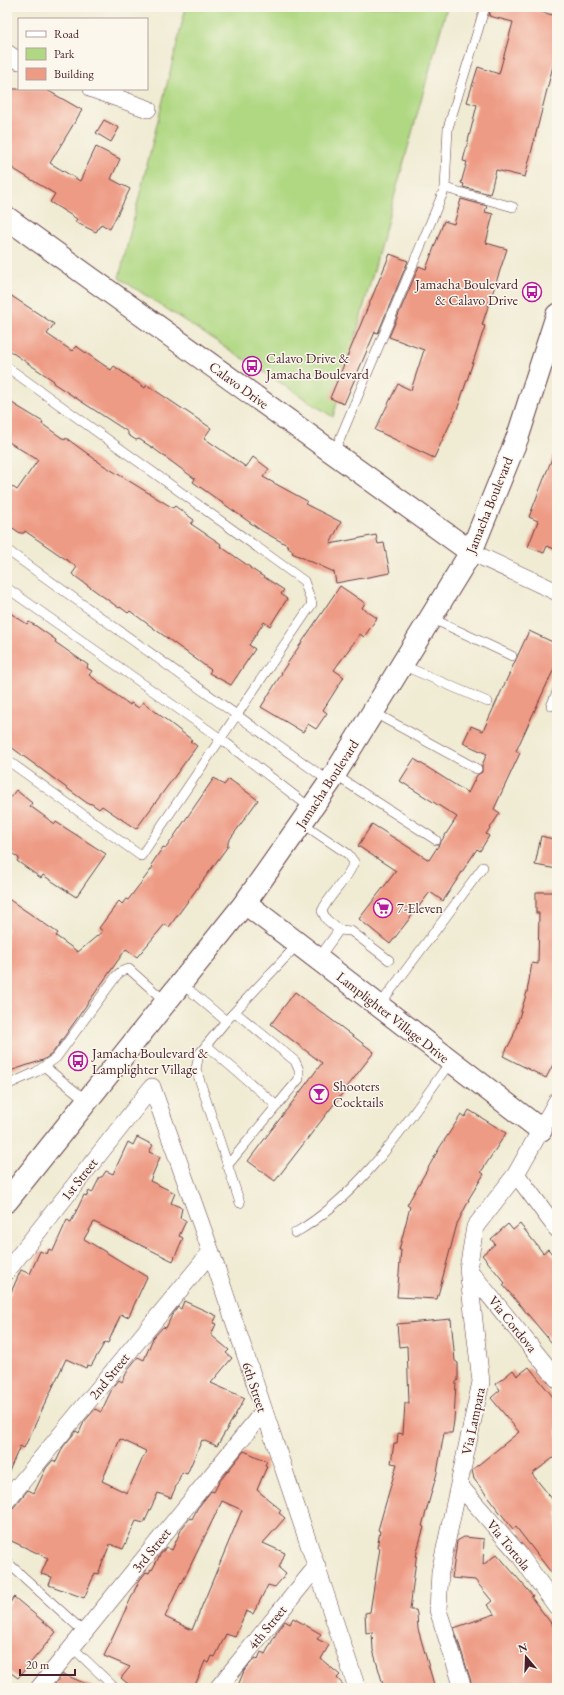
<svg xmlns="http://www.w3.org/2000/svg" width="564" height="1695" font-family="'EB Garamond',serif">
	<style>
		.green { fill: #b0d883; stroke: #7d7c57 }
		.building { fill: #ee9b85; fill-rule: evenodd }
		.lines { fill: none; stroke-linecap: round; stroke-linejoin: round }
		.lane-casing { stroke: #633e44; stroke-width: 10 }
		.street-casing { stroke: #633e44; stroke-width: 18 }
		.secondary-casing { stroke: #633e44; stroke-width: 24 }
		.primary-casing { stroke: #633e44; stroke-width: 24 }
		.lane { stroke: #fff; stroke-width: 9 }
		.street { stroke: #fff; stroke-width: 17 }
		.secondary { stroke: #fff; stroke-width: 22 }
		.primary { stroke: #fff; stroke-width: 22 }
		.labels { text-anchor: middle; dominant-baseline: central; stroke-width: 3; stroke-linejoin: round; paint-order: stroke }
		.poi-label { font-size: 14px; fill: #4a1f2b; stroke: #fbf7ec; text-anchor: start }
		.street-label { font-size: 14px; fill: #4a1f2b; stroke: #fbf7ec }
	</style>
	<rect width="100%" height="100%" fill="#fbf7ec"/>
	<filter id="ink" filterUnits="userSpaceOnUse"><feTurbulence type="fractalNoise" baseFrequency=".025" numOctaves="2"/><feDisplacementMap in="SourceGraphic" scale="8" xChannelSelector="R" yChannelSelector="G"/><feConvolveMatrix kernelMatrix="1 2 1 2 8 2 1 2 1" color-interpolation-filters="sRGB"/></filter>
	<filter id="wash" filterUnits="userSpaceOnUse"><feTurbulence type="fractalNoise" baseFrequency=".012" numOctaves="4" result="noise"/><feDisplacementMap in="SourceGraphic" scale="16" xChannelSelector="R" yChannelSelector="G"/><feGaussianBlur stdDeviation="0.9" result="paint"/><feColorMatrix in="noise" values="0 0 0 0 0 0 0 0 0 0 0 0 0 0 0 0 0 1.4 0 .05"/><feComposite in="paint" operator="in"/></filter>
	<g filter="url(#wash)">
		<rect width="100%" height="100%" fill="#f0ebd3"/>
		<path class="green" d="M186,7h261l-114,410 -214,-139z"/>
		<g id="blocks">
			<path class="building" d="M491,7h29l37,9v34l-32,127 -29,-7 -6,24 -27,-7 1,-3 -3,-1 6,-21 -4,-1 14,-56 -10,-3 11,-35 21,7 14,-52 -24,-6z
				M7,89h38l37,21 -32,53 30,18 16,-34 24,12 -9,20 19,10 -20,40 -9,-5 -5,8 -21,-10 2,-3 -27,-17 5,-8 -48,-29z
				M104,120l15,8 -8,14 -15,-9z
				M461,199l26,7 -2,6 8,2 -7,29 21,6 -25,76 3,1 -27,81 -24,51 -59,-28 23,-46 13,6 13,-40 -35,-13 30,-71 7,3 18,-48 10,3z
				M390,254l18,7 -30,72 -3,-1 -31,72 -14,-6z
				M7,293l47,31 -7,10 25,17 4,-5 35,24 3,-4 31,22 2,-3 64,43 -7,10 42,29 7,-10 16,12 -6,8 44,24 -2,3 36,18 -11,22 46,-9 2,9 6,-1 6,30 -54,10 -2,-11 -42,-19 1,-2 -5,-3 1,-2 -27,-15 -69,-49 2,-3 -42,-31 -14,-9 -3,1 -8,-5v-3l-75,-49 1,-2 -47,-32z
				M7,400l36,22 -1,2 23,16 1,-2 37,27 70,43 2,-2 19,14 -3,4 30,20 -1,2 30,21v1l34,22 -3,4 6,5 -17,27 -6,-4 -15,23 6,4 -24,36 -22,-12 2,-3 -7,-5 -74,-54 -2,2 -8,-6 -1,1 -47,-34 5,-7 -52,-36 -1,2h-4l-13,-9v-41l10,7 21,-30 -31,-19z
				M556,448h1v102l-10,-4 -3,7 -16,-6 10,-26 -9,-4z
				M340,586l25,17 -3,5 15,10 -13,19 -4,-3 -26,36 10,7 -21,33 4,3 -11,16 -8,-5 -5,8 -42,-25 21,-34h-1z
				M7,611l20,13 2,-2 7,4 20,14 -1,2 33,23 -1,3 5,3 -3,4 41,30 1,-2 8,5 4,-6 49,38 -2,1 7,5 -61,83 -34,-23 -3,3 -7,-5 -5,-1 -80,-59z
				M529,631l28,13v18l-41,89 4,2 -26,56 6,4 -14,21 3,2 -9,15 -3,-2 -34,52 -13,-9 -40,52 -31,-25 37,-48 -38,-25 14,-22 57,36 28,-43 -57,-36 14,-22 54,34 9,-18 5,-3v-7l5,-11 -24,-11 8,-17 12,5z
				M214,778l10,7 5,-6 29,21 -30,42v4l-59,81 -4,-3 -28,33 -11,-8 -74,105 -9,6 -36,12v-174l51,35 -2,3 22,16 25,-21 -4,-3 20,-27 3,3 4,-5 2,1 25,-33 -2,-2 12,-18 3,1z
				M16,790l16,13 -2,3 25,18 1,-2 50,32 -30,43 -33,-22 -2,3 -24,-17 2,-3 -12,-8v-48z
				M541,836l16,4v29l-22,-4z
				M536,892h21v165l-11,21 -43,-22 10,-19 14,-45 5,-29 6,1 1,-51h-3z
				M295,992l79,60 -99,129 -27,-20 74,-98 -51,-39z
				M469,1110l37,23 -25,39 3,2 -16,26h1l-12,24 -20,75 -40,-2 4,-47h-2l11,-43 -3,-2 33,-58 21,-32 4,2z
				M137,1137l16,8 -4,7 11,5 -10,24 25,12 -4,10 11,5 -2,10 6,3 -7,15 4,2 -10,23 -79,-39 -10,17 63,38 -18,39 -3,1 -5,-3 -13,29 -3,-1 -14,24 -4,-1 -1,3 -20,-9 -42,89 -4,-2 -13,30v-175l14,-31 9,4 10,-23 7,3 2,-5 4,2 14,-31 4,2 13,-27 3,1 2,-5 3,2 8,-16h2l4,-6 7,3 15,-32 5,3z
				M508,1224l5,6 7,-6 23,29 5,-4 9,11v89l-54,-64 2,-2 -23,-28 13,-11 -4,-5z
				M184,1301l33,15 -4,7 3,1 -5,11 18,15 -3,3 6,5 -21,25 34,15 -28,48 -15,-6 -15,34 -5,-2 -11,26 -13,-5 -14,30 -8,-2 -13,28 -13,-5 -12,30 -3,-1 -11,25 -35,-13 3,-8 -11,-3 7,-16 -41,-19v-29l7,-3 14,-17 6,3 12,-25 7,-8 3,2 7,-15 13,-16 3,2 5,-11 11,-13 6,3 11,-23 7,-9 3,2 7,-14 9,-11 6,3 9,-22 10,-11 3,1 6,-13 6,-8 3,2zM120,1439l26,12 -19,42 -25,-12z
				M451,1319l4,42 3,2v17l-2,2 -2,39 -2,12h-8l-7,40 -15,53 2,1 -7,24 -7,59h6l1,4 1,15 17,59h-51l-11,-38 -1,-18 -6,1 -1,-20 5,-1 10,-64h-3l3,-17 -2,-1 19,-66 -6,-1 3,-20h3l1,-10 5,1 2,-31h4l-2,-57 -8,1 -2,-23z
				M529,1367l28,35v53l-25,19 25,31v75l-41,-53 -3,2 -39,-50 -2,-9 47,-38 -28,-34 9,-8 -4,-6 17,-14 4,6z
				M244,1451l23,10 -2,4 2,1 -10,24 24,20 -2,3 6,5 -22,25 22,10 -6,15 7,6 -11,13 -7,-2 -15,29 -7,-3 -11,26 -9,-3 -11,23 -3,-1 -3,7 -4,-2 -11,27h-61l-12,-10 9,-11 -26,-11 35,-75 7,-9 3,1 2,-4 1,1 8,-15 6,-8 6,3 10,-22 8,-10 2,1 5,-10 14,-18 3,1 5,-10zM222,1501l20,9 -50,120 -27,-13 16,-35 1,1z
				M464,1537l20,2 -1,26 14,-11 36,42 -2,1 26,34v57h-84l-19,-60 41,-14 -8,-9 5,-4 -17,-21 -23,-2 5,-37z
				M14,1597l42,35 -38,46 -11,-8v-63z
				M293,1618l28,16 -4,5 12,6 -8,14 19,16 -3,3 9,10h-109l7,-17 11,-13 3,1 3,-7 4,2 12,-22 8,-11 5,3z
				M63,1674l33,14h-44z"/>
		</g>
	</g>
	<g filter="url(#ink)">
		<use href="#blocks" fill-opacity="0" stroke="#633e44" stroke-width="1"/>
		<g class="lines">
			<g class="lane-casing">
				<path id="lane" d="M445,188l3,-60 37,-121
					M7,367l297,214 8,23 -171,252 -134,-96
					M334,453l111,-265 68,19
					M7,550l323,232
					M7,588l214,151 91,70
					M431,618l81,38
					M402,665l86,37
					M551,706l6,-14
					M373,712l104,57
					M335,775l101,65
					M302,823l46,31 6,8c-6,18 -24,31 -32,49l4,8 13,11
					M318,959l21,-29 12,1 38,29
					M181,983l45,38 72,-77
					M379,1006l104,-139
					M226,1021l-27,33 -3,15 44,134
					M206,1045l71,61
					M45,1067l42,34
					M7,1085l29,-13 20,-14 61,-83 5,-4 7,-2 37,33
					M227,1166l72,-87v-9l-4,-9 -60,-49
					M295,1233c67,-39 111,-110 156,-172
					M7,1562l77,70
					M72,1647l43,41"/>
			</g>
			<g class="street-casing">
				<path id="street" d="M7,53l12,8
					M92,89l56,20
					M471,552l86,40
					M152,1087l59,165 146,436
					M516,1174l41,55
					M468,1269l89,110
					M7,1271l145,-184
					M459,1485l59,68 39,54
					M7,1500l204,-248
					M39,1688l224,-276
					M218,1688l99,-122
					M463,1688l-25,-78 2,-38 41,-190 -13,-113 7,-42 41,-53 41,-73"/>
			</g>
			<g class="secondary-casing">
				<path id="secondary" d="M7,218l464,334
					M245,903l296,227"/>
			</g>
			<g class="primary-casing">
				<path id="primary" d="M7,1201l238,-298 85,-121 141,-230 47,-116 39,-121"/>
			</g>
			<use href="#lane" class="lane"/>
			<use href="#street" class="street"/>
			<use href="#secondary" class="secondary"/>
			<use href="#primary" class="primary"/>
		</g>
	</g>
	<defs>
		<g id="bus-ring" transform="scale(1)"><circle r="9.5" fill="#fbf7ec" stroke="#b5179e" stroke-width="1.5"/><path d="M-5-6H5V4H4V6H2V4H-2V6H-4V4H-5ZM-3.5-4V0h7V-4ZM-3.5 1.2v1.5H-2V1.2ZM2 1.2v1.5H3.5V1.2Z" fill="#b5179e"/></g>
		<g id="supermarket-ring" transform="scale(1)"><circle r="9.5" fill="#fbf7ec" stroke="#b5179e" stroke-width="1.5"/><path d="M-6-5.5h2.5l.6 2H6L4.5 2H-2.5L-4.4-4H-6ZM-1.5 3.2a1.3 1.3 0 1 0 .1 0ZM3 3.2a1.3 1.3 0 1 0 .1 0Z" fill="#b5179e"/></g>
		<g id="bar-ring" transform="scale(1)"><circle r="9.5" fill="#fbf7ec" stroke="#b5179e" stroke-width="1.5"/><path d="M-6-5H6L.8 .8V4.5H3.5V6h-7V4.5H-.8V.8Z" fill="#b5179e"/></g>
	</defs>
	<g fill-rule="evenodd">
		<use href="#bus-ring" x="532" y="292"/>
		<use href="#bus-ring" x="252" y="366"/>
		<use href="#supermarket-ring" x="383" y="908"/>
		<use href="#bus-ring" x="78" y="1061"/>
		<use href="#bar-ring" x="319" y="1094"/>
	</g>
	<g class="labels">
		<g class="poi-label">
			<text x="518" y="284" text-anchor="end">Jamacha Boulevard<tspan x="518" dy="16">&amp; Calavo Drive</tspan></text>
			<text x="266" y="358">Calavo Drive &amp;<tspan x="266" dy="16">Jamacha Boulevard</tspan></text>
			<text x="397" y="908">7-Eleven</text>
			<text x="92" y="1053">Jamacha Boulevard &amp;<tspan x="92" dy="16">Lamplighter Village</tspan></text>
			<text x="333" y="1086">Shooters<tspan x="333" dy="16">Cocktails</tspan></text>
		</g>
		<g class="street-label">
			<text transform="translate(239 385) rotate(36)">Calavo Drive</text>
			<text transform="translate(489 505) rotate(-68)">Jamacha Boulevard</text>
			<text transform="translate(327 784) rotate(-57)">Jamacha Boulevard</text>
			<text transform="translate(393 1017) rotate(38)">Lamplighter Village Drive</text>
			<text transform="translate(79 1179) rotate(-52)">1st Street</text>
			<text transform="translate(513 1324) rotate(51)">Via Cordova</text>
			<text transform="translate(109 1376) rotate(-51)">2nd Street</text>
			<text transform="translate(255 1387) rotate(72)">6th Street</text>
			<text transform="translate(473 1421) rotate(-78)">Via Lampara</text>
			<text transform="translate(509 1545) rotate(51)">Via Tortola</text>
			<text transform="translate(151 1550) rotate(-51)">3rd Street</text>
			<text transform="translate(267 1627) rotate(-51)">4th Street</text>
		</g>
	</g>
	<rect width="564" height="1695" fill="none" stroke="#fbf7ec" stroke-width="24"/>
	<rect x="18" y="18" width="130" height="72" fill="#fbf7ec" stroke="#b4a19f"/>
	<rect x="26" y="31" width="20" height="6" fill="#ffffff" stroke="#b4a19f"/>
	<text x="54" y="38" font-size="12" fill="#4a1f2b">Road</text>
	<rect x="26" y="48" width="20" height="12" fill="#b0d883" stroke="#b4a19f"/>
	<text x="54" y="58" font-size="12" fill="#4a1f2b">Park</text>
	<rect x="26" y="68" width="20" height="12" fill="#ee9b85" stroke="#b4a19f"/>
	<text x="54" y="78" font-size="12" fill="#4a1f2b">Building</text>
	<g transform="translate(526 1657) rotate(341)" stroke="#fbf7ec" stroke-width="3" paint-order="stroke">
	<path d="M0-3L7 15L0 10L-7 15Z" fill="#4a1f2b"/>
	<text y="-6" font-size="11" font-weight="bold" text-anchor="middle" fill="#4a1f2b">N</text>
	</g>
	<path d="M20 1669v6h55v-6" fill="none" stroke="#4a1f2b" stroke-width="2"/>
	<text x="26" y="1669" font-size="12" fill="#4a1f2b" stroke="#fbf7ec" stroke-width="3" paint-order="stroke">20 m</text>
</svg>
